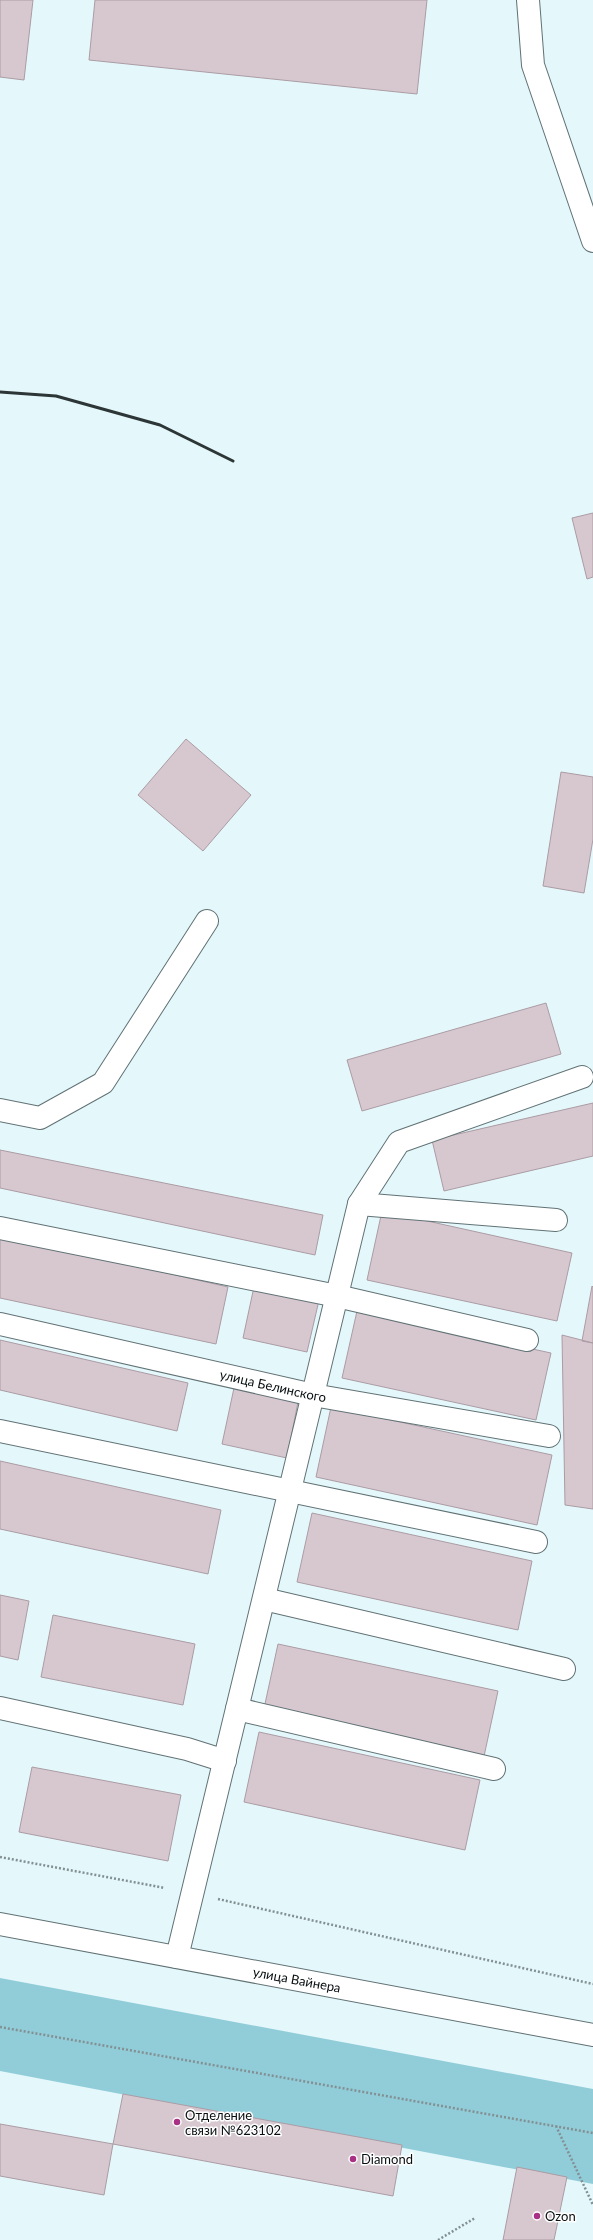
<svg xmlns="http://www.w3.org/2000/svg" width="593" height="2240" font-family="Lato,sans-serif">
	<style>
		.green { fill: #91cdd9 }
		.building { fill: #d7c8d0; stroke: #ab9ca4 }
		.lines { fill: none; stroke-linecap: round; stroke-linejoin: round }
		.minor-casing { stroke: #617275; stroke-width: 24 }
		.major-casing { stroke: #617275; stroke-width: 24 }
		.path { stroke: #839093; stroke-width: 2.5; stroke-dasharray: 2 2; stroke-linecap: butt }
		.minor { stroke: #fff; stroke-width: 22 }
		.major { stroke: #fff; stroke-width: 22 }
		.rail { stroke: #2d3637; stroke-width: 3 }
		.poi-dot { fill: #a93084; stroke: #fff; stroke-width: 1.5 }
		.labels { text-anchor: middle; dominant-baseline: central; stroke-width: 3; stroke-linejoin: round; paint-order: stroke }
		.street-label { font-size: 13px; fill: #080f10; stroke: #fff }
		.poi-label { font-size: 13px; fill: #080f10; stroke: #fff; text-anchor: start }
	</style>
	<rect width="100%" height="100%" fill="#e4f7fb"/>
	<path class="green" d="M0,1978l593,111v95l-593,-113z"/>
	<path class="building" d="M0,0h33l-9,80 -24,-3z
		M95,0h332l-10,94 -328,-34z
		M593,513v64l-6,2 -15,-61z
		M186,739l65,56 -48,56 -65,-56z
		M561,772l32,5v62l-9,54 -41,-7z
		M546,1003l15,51 -199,57 -15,-51z
		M593,1103v53l-149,35 -12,-51z
		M0,1150l323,65 -8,40 -315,-67z
		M382,1211l190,42 -15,68 -190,-41z
		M0,1235l228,52 -12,57 -216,-46z
		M255,1282l65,14 -13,56 -64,-14z
		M592,1286l1,1v56l-11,-2z
		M357,1311l194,42 -15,67 -194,-42z
		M562,1335l31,8v166l-28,-4z
		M0,1340l188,43 -11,48 -177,-41z
		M234,1388l64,14 -11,56 -65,-14z
		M331,1407l221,48 -15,70 -221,-48z
		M0,1461l221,49 -13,64 -208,-45z
		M312,1513l220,48 -14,69 -221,-48z
		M0,1595l29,6 -11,59 -18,-4z
		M53,1615l142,29 -12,61 -142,-28z
		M278,1644l220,47 -15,70 -220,-48z
		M259,1732l221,48 -15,70 -221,-48z
		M32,1767l149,28 -13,66 -149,-29z
		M123,2094l279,51 -9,51 -280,-52z
		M0,2124l113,20 -9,51 -104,-19z
		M517,2167l50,10 -13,63h-51z"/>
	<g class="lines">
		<g class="minor-casing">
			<g id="minor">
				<path d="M528,0l5,65 60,176"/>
				<path d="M0,1110l40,8 63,-35 104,-162"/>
				<path d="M359,1204l197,16"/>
				<path d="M0,1228l337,68 190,44"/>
				<path id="s1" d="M0,1324l313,71 236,41"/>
				<path d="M0,1431l536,111"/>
				<path d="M264,1599l300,70"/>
				<path d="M0,1708l187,41 38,12"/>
				<path d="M237,1709l257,60"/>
				<path d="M177,1957l182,-753 40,-62 183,-65"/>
			</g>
		</g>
		<g class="major-casing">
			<g id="major">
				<path id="s2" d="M0,1924l593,111"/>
			</g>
		</g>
		<path class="path" d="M0,1857l165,31
			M218,1899l375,85
			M0,2027l593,106
			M556,2126l37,79
			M438,2240l37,-22"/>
		<use href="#minor" class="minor"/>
		<use href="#major" class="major"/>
		<path class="rail" d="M0,392l56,4 104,29 73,36"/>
	</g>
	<g class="poi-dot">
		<circle cx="177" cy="2122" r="4"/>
		<circle cx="353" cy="2159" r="4"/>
		<circle cx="537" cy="2216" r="4"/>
	</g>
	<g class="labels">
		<g class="street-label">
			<text stroke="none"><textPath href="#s1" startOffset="280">улица Белинского</textPath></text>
			<text stroke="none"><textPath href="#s2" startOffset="302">улица Вайнера</textPath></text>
		</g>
		<g class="poi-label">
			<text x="185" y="2115">Отделение<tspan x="185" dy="15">связи №623102</tspan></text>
			<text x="361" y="2159">Diamond</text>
			<text x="545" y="2216">Ozon</text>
		</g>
	</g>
</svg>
